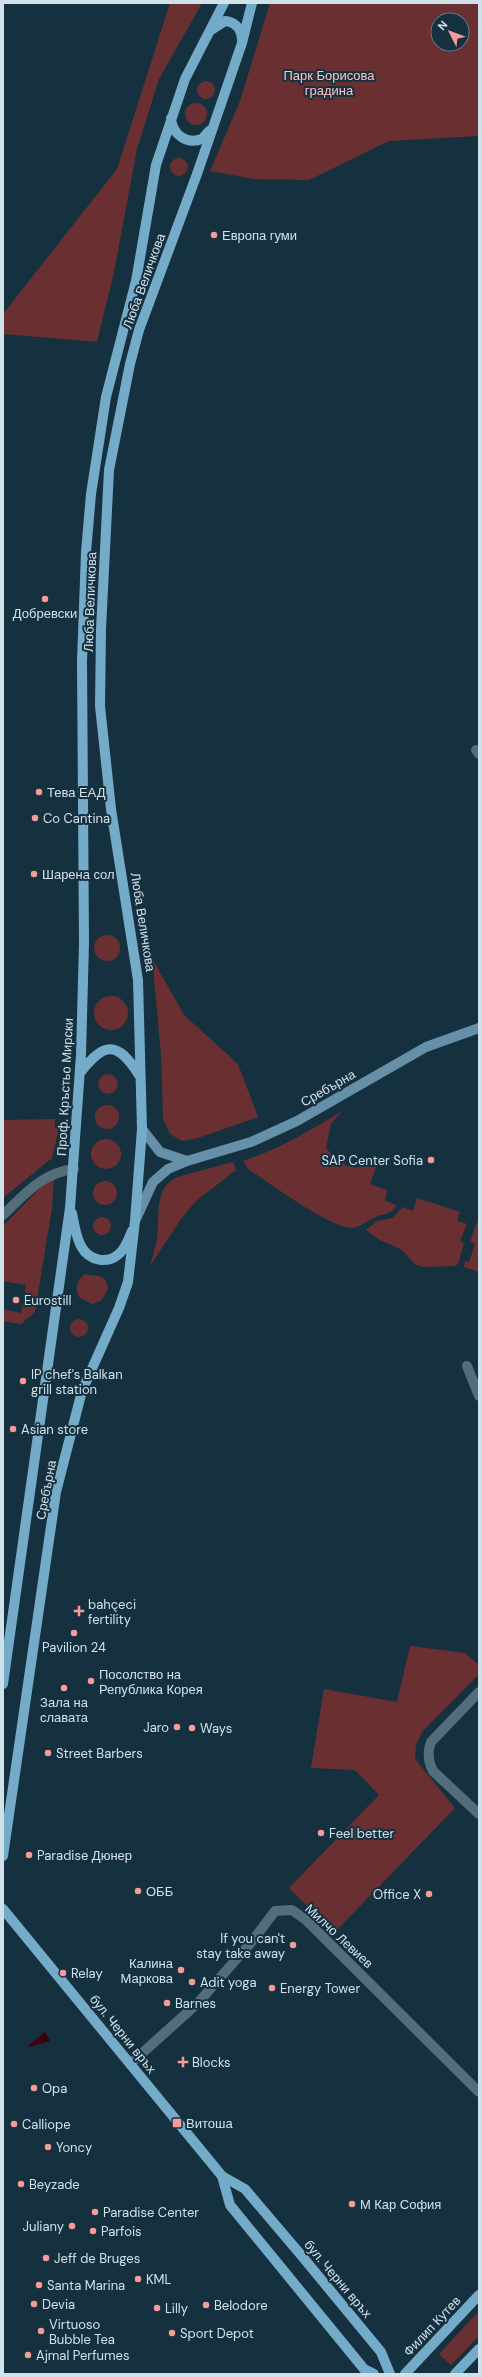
<svg xmlns="http://www.w3.org/2000/svg" width="482" height="2377" font-family="'DM Sans',sans-serif">
	<style>
		.green { fill: #6a3031; fill-rule: evenodd }
		.water { fill: #390209 }
		.lines { fill: none; stroke-linecap: round; stroke-linejoin: round }
		.street { stroke: #536d7b; stroke-width: 10 }
		.secondary { stroke: #6690a7; stroke-width: 10 }
		.primary { stroke: #74abc8; stroke-width: 10 }
		.poi-dot { fill: #f59b9a; stroke: #15313f; stroke-width: 1.5 }
		.labels { text-anchor: middle; dominant-baseline: central; stroke-width: 4; stroke-linejoin: round; paint-order: stroke }
		.park-label { font-size: 13px; fill: #fec3c1; stroke: #15313f }
		.poi-label { font-size: 13px; fill: #d1e1ea; stroke: #15313f; text-anchor: start }
		.street-label { font-size: 13px; fill: #d1e1ea; stroke: #15313f }
	</style>
	<rect width="100%" height="100%" fill="#15313f"/>
	<path class="green" d="M170,3h32l-43,76 -22,70 -23,123 -17,70 -94,-8v-20l114,-145z
		M270,3h209v133l-90,5 -80,39 -55,-1 -44,-8 30,-70zM438,20h24v24h-24z
		M197 90a9 9 0 1 1 18 0a9 9 0 1 1-18 0Z
		M185 114a11 11 0 1 1 22 0a11 11 0 1 1-22 0Z
		M170 167a9 9 0 1 1 18 0a9 9 0 1 1-18 0Z
		M94 948a13 13 0 1 1 26 0a13 13 0 1 1-26 0Z
		M152,958l32,57 54,49 20,53 -60,21 -16,3 -12,-7 -7,-15 -2,-65z
		M94 1013a17 17 0 1 1 34 0a17 17 0 1 1-34 0Z
		M98 1084a10 10 0 1 1 20 0a10 10 0 1 1-20 0Z
		M95 1117a12 12 0 1 1 24 0a12 12 0 1 1-24 0Z
		M342,1111l-11,13 -5,24c18,21 32,27 54,8l-10,28 17,6 -2,11 12,4c-9,12 -12,7 -23,13 -7,3 -14,9 -22,10 -22,0 -84,-46 -104,-59l-5,-8c36,-12 67,-30 99,-50z
		M55,1119v9h4l-7,30 -49,40v-78z
		M91 1154a15 15 0 1 1 30 0a15 15 0 1 1-30 0Z
		M233,1162l3,8 -40,31 -15,18 -31,47 7,-26 2,-36 3,-12 5,-8 10,-7z
		M54,1178l-2,30 -17,104 -14,12 -18,-3v-12l18,4 5,-28 -23,-4v-55l42,-43z
		M93 1193a12 12 0 1 1 24 0a12 12 0 1 1-24 0Z
		M417,1198l43,14 -3,9 10,3 -7,17 4,2 -6,21 -3,2 -31,1 -8,-2 -14,-15 -24,-11 -12,-9 11,-9 16,-3 9,-11 11,4z
		M93 1226a9 9 0 1 1 18 0a9 9 0 1 1-18 0Z
		M477,1222l2,1v49l-15,-5 1,-6 4,1 6,-18 -5,-2z
		M85,1274c12,3 21,-1 23,15l-7,12 -9,3 -13,-7c-4,-9 -2,-17 6,-23z
		M70 1328a9 9 0 1 1 18 0a9 9 0 1 1-18 0Z
		M410,1646l55,7 14,12v9l-57,58 -6,13 -1,14 40,49 -121,125 -45,-45 90,-93 -24,-25 -44,-2 13,-79 73,13z
		M479,2311v25l-28,29 -12,-11z"/>
	<path class="water" d="M45,2032l5,9 -20,6 -1,-2z"/>
	<g class="lines">
		<path class="street" d="M476,750l3,4
			M3,1215c22,-21 39,-42 71,-46
			M467,1366l12,30
			M479,1692l-48,50c-4,10 -3,19 2,29l46,43
			M130,2064l68,-61 55,-63 22,-29 17,-1 14,10 173,172"/>
		<path class="secondary" d="M142,1129l18,23 27,9
			M136,1219l17,-37 15,-13 19,-8 64,-19 46,-21 129,-74 53,-19"/>
		<path class="primary" d="M211,30l14,-9c11,1 17,9 17,20
			M171,118c1,16 15,27 31,21l7,-8
			M80,1073c24,-31 37,-33 59,2
			M72,1213c2,11 4,24 9,33 8,15 27,19 39,7 6,-6 9,-15 12,-22
			M3,1684l67,-476 11,-153 3,-112 -2,-282 4,-109 5,-58 15,-97 30,-116 20,-116 29,-86 39,-76
			M3,1856l53,-364 26,-101 37,-83 9,-26 7,-61 7,-92 -4,-149 -27,-171 -11,-103 1,-77 8,-159 21,-106 9,-34 58,-156 45,-131 10,-40
			M3,1909l219,267 23,13 56,66 80,97 9,22
			M222,2176l8,29 134,164 10,5
			M405,2374l74,-79
			M455,2374l24,-25"/>
	</g>
	<g class="poi-dot">
		<circle cx="214" cy="235" r="4"/>
		<circle cx="45" cy="599" r="4"/>
		<circle cx="39" cy="792" r="4"/>
		<circle cx="35" cy="818" r="4"/>
		<circle cx="34" cy="874" r="4"/>
		<circle cx="431" cy="1160" r="4"/>
		<circle cx="16" cy="1300" r="4"/>
		<circle cx="23" cy="1381" r="4"/>
		<circle cx="13" cy="1429" r="4"/>
		<path d="M77 1605h4v4h4v4h-4v4h-4v-4h-4v-4h4z"/>
		<circle cx="74" cy="1633" r="4"/>
		<circle cx="91" cy="1681" r="4"/>
		<circle cx="64" cy="1688" r="4"/>
		<circle cx="177" cy="1727" r="4"/>
		<circle cx="192" cy="1728" r="4"/>
		<circle cx="48" cy="1753" r="4"/>
		<circle cx="321" cy="1833" r="4"/>
		<circle cx="29" cy="1855" r="4"/>
		<circle cx="138" cy="1891" r="4"/>
		<circle cx="429" cy="1894" r="4"/>
		<circle cx="293" cy="1945" r="4"/>
		<circle cx="181" cy="1970" r="4"/>
		<circle cx="63" cy="1973" r="4"/>
		<circle cx="192" cy="1982" r="4"/>
		<circle cx="272" cy="1988" r="4"/>
		<circle cx="167" cy="2003" r="4"/>
		<path d="M181 2056h4v4h4v4h-4v4h-4v-4h-4v-4h4z"/>
		<circle cx="34" cy="2088" r="4"/>
		<rect x="172" y="2118" width="10" height="10" rx="2"/>
		<circle cx="14" cy="2124" r="4"/>
		<circle cx="48" cy="2147" r="4"/>
		<circle cx="21" cy="2184" r="4"/>
		<circle cx="352" cy="2204" r="4"/>
		<circle cx="95" cy="2212" r="4"/>
		<circle cx="72" cy="2226" r="4"/>
		<circle cx="93" cy="2231" r="4"/>
		<circle cx="46" cy="2258" r="4"/>
		<circle cx="138" cy="2279" r="4"/>
		<circle cx="39" cy="2285" r="4"/>
		<circle cx="34" cy="2304" r="4"/>
		<circle cx="206" cy="2305" r="4"/>
		<circle cx="157" cy="2308" r="4"/>
		<circle cx="41" cy="2331" r="4"/>
		<circle cx="172" cy="2333" r="4"/>
		<circle cx="28" cy="2355" r="4"/>
	</g>
	<g class="labels">
		<g class="park-label">
			<text x="329" y="75">Парк Борисова<tspan x="329" dy="15">градина</tspan></text>
		</g>
		<g class="poi-label">
			<text x="222" y="235">Европа гуми</text>
			<text x="45" y="613" text-anchor="middle">Добревски</text>
			<text x="47" y="792">Тева ЕАД</text>
			<text x="43" y="818">Co Cantina</text>
			<text x="42" y="874">Шарена сол</text>
			<text x="423" y="1160" text-anchor="end">SAP Center Sofia</text>
			<text x="24" y="1300">Eurostill</text>
			<text x="31" y="1374">IP chef's Balkan<tspan x="31" dy="15">grill station</tspan></text>
			<text x="21" y="1429">Asian store</text>
			<text x="88" y="1604">bahçeci<tspan x="88" dy="15">fertility</tspan></text>
			<text x="74" y="1647" text-anchor="middle">Pavilion 24</text>
			<text x="99" y="1674">Посолство на<tspan x="99" dy="15">Република Корея</tspan></text>
			<text x="64" y="1702" text-anchor="middle">Зала на<tspan x="64" dy="15">славата</tspan></text>
			<text x="169" y="1727" text-anchor="end">Jaro</text>
			<text x="200" y="1728">Ways</text>
			<text x="56" y="1753">Street Barbers</text>
			<text x="329" y="1833">Feel better</text>
			<text x="37" y="1855">Paradise Дюнер</text>
			<text x="146" y="1891">ОББ</text>
			<text x="421" y="1894" text-anchor="end">Office X</text>
			<text x="285" y="1938" text-anchor="end">If you can't<tspan x="285" dy="15">stay take away</tspan></text>
			<text x="173" y="1963" text-anchor="end">Калина<tspan x="173" dy="15">Маркова</tspan></text>
			<text x="71" y="1973">Relay</text>
			<text x="200" y="1982">Adit yoga</text>
			<text x="280" y="1988">Energy Tower</text>
			<text x="175" y="2003">Barnes</text>
			<text x="192" y="2062">Blocks</text>
			<text x="42" y="2088">Opa</text>
			<text x="186" y="2123">Витоша</text>
			<text x="22" y="2124">Calliope</text>
			<text x="56" y="2147">Yoncy</text>
			<text x="29" y="2184">Beyzade</text>
			<text x="360" y="2204">М Кар София</text>
			<text x="103" y="2212">Paradise Center</text>
			<text x="64" y="2226" text-anchor="end">Juliany</text>
			<text x="101" y="2231">Parfois</text>
			<text x="54" y="2258">Jeff de Bruges</text>
			<text x="146" y="2279">KML</text>
			<text x="47" y="2285">Santa Marina</text>
			<text x="42" y="2304">Devia</text>
			<text x="214" y="2305">Belodore</text>
			<text x="165" y="2308">Lilly</text>
			<text x="49" y="2324">Virtuoso<tspan x="49" dy="15">Bubble Tea</tspan></text>
			<text x="180" y="2333">Sport Depot</text>
			<text x="36" y="2355">Ajmal Perfumes</text>
		</g>
		<g class="street-label">
			<text transform="translate(144 281) rotate(-70)">Люба Величкова</text>
			<text transform="translate(90 602) rotate(-88)">Люба Величкова</text>
			<text transform="translate(143 922) rotate(81)">Люба Величкова</text>
			<text transform="translate(65 1087) rotate(-87)">Проф. Кръстьо Мирски</text>
			<text transform="translate(328 1088) rotate(-30)">Сребърна</text>
			<text transform="translate(46 1490) rotate(-79)">Сребърна</text>
			<text transform="translate(339 1936) rotate(43)">Милчо Левиев</text>
			<text transform="translate(123 2034) rotate(51)">бул. Черни връх</text>
			<text transform="translate(338 2279) rotate(50)">бул. Черни връх</text>
			<text transform="translate(432 2326) rotate(-47)">Филип Кутев</text>
		</g>
	</g>
	<rect width="482" height="2377" fill="none" stroke="#d1e1ea" stroke-width="8"/>
	<g transform="translate(450 32) rotate(312)"><circle r="19" fill="#15313f" stroke="#607783"/>
	<path d="M0-3L7 15L0 10L-7 15Z" fill="#f59b9a"/>
	<text y="-6" font-size="11" font-weight="bold" text-anchor="middle" fill="#d1e1ea">N</text>
	</g>
</svg>
